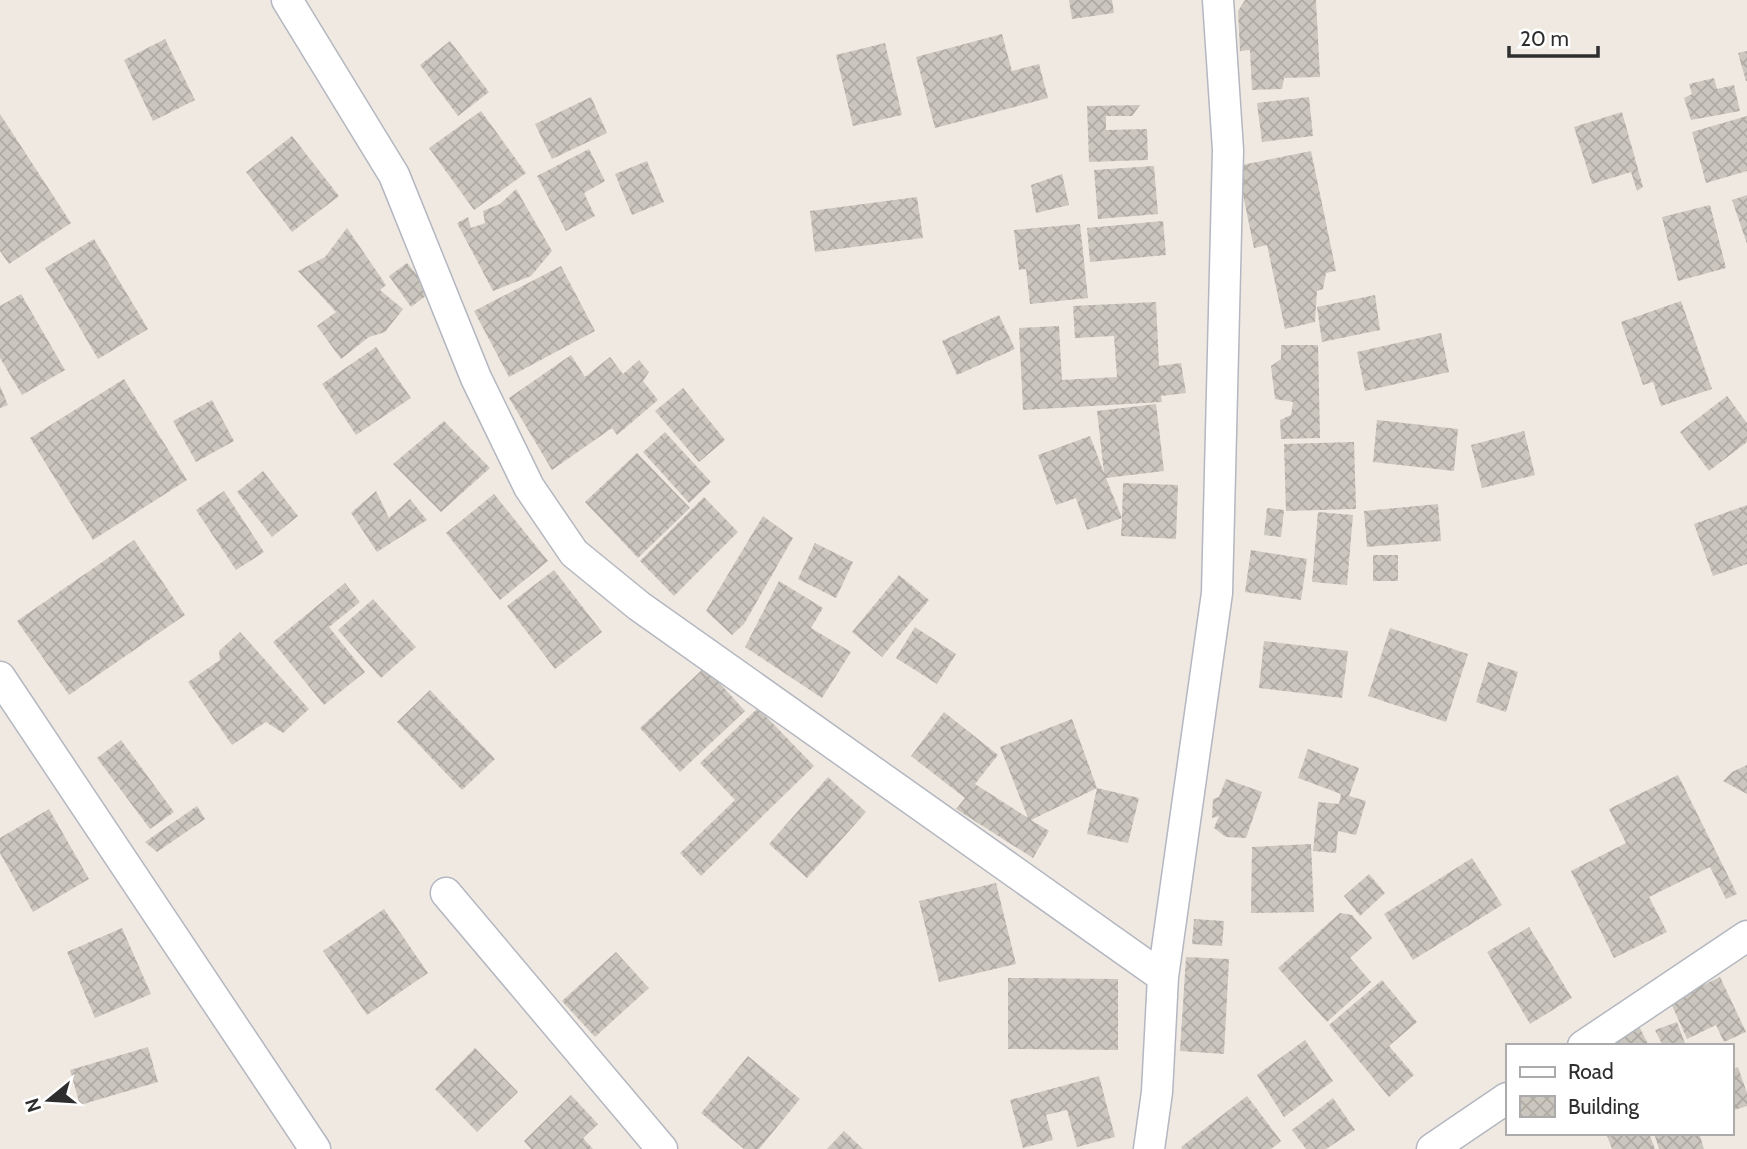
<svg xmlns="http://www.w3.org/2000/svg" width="1747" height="1149" font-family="Cabin,sans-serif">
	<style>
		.building { fill: url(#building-cross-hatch) }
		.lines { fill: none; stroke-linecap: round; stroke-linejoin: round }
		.minor-casing { stroke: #b4b7c1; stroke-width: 33 }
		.minor { stroke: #fff; stroke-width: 30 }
	</style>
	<defs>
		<pattern id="building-cross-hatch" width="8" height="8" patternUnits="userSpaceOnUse" patternTransform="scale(1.75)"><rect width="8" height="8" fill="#cbc7bf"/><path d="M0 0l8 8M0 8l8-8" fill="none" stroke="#afaba4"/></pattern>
	</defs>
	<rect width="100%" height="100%" fill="#efe9e1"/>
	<path class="building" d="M1069,0h43l2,13 -42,6z
		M1245,0h71l4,77 -36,1 -2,11 -30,1 -2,-40 -10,1 -2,-40z
		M1002,34l10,37 27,-7 9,34 -113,30 -19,-71z
		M165,39l30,61 -42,21 -29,-61z
		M450,41l39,51 -31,24 -38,-51z
		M885,43l17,72 -49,11 -17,-71z
		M1747,51v30h-1l-8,-28z
		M1714,78l3,11 17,-4 6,26 -49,9 -7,-22 8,-4 -3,-10z
		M591,97l16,36 -55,26 -17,-35z
		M1309,97l4,39 -51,6 -5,-39z
		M1140,105l-8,11h-26v14l41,-1 1,31 -59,2 -2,-56z
		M481,111l45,62 -52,37 -45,-62z
		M1622,112l21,75 -6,4 -6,-19 -39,12 -18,-57z
		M0,114l71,109 -62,41 -9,-13z
		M1747,116v55l-41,12 -14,-51z
		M292,136l47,60 -47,36 -46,-60z
		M589,149l16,32 -21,12 11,23 -29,15 -29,-55z
		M1311,151l25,120 -10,2 -3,16 -6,2 -2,31 -30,7 -18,-84 -13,3 -17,-82z
		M647,161l17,41 -32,13 -17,-41z
		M1154,166l4,48 -60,5 -4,-49z
		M1062,174l7,31 -33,8 -5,-28z
		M516,189l36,62 -21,25 -38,15 -36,-68 11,-6 3,11 14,-5 -2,-12 17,-7z
		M1747,195v49l-15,-44z
		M917,197l6,41 -108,14 -5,-41z
		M1710,205l16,63 -48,13 -16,-64z
		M1163,221l3,34 -76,7 -3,-34z
		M1080,224l8,74 -58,6 -4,-35 -7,1 -5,-40z
		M347,228l39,57 -6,5 23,19 -18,23 -16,5 -28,22 -24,-33 19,-14 -38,-41 27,-14z
		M94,239l54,90 -50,30 -53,-91z
		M407,263l24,29 -20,15 -22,-31z
		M561,266l34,65 -86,46 -35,-66z
		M21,294l44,76 -43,25 -22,-37v-52z
		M1375,295l5,35 -58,12 -5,-35z
		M1681,301l31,88 -51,17 -8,-24 -10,3 -22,-63z
		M1156,302l3,64 22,-3 5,30 -25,3 1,6 -139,8 -4,-82 40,-2 3,54 55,-3 -3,-41 -39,2 -2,-32z
		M999,315l16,34 -58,26 -15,-34z
		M1441,333l8,39 -84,19 -8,-39z
		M1281,345h37l2,93 -39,1 -1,-19 11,-5 2,-13 -18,-3 -4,-33 10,-7z
		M376,347l35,51 -55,37 -34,-51z
		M571,355l14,22 25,-20 13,17 16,-14 10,12 -6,9 15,19 -41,35 -5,-7 -60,42 -43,-72z
		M124,379l63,101 -94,60 -63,-102z
		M0,386l8,19 -8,3z
		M683,388l42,52 -26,22 -44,-51z
		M1727,396l20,27v19l-38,29 -29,-39z
		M212,400l22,41 -38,21 -23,-41z
		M1156,404l8,67 -58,7 16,40 1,-35 55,2 -2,54 -55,-3 1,-18 -35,12 -11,-32 -20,7 -18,-50 52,-19 14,37 -7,-62z
		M1377,420l81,9 -4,42 -81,-9z
		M444,421l46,47 -49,44 -48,-48z
		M1524,431l11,44 -53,13 -11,-43z
		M665,432l46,50 -22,21 -46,-51z
		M1354,442l2,67 -70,2 -2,-67z
		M637,453l53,55 -52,50 -53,-56z
		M263,471l35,45 -26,21 -35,-45z
		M224,491l40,61 -28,18 -40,-60z
		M376,491l13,27 21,-19 17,21 -50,32 -26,-39z
		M494,494l54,67 -48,39 -54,-67z
		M704,497l34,35 -64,64 -34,-35z
		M1438,504l3,37 -74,6 -3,-36z
		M1747,505v59l-34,12 -19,-52z
		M1267,508l17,2 -3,27 -17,-2z
		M1318,512l35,3 -6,70 -35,-3z
		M763,516l30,22 -49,86 -12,11 -26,-24z
		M134,540l51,75 -116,80 -52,-74z
		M815,543l38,19 -17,36 -38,-19z
		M1251,550l56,9 -6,41 -56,-8z
		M1373,555h25v26h-25z
		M554,570l48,62 -47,37 -48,-63z
		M899,575l30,25 -47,57 -30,-25z
		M779,581l44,27 -12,20 40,24 -29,46 -77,-51z
		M345,583l15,19 -31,25 36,45 -41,33 -51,-63z
		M373,599l43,48 -35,31 -43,-48z
		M915,627l41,27 -19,30 -41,-26z
		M1390,628l78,26 -22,68 -78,-26z
		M240,632l69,77 -26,24 -17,-11 -34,23 -44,-63 32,-22 -1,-9z
		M1264,641l84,10 -6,47 -83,-10z
		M1488,662l30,10 -12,40 -30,-10z
		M705,667l40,44 -65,61 -40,-44z
		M430,690l65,69 -33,31 -65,-68z
		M758,708l56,58 -113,110 -21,-23 55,-53 -35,-37z
		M944,712l54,43 -23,29 53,34 -28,-71 72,-28 25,69 42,10 -11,45 -41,-9 10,-46 -66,32 18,11 -16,27 -77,-49 9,-11 -54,-42z
		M121,740l53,72 -24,17 -53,-71z
		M1308,749l51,19 -10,28 17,5 -10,34 -18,-4 -2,22 -23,-2 5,-49 21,2 2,-10 -43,-16z
		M1747,765v29l-24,-13 9,-9z
		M1678,775l59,119 -11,5 -16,-32 -61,30 18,35 -53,26 -43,-87 55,-28 -17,-34z
		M828,777l38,35 -59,66 -38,-34z
		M1226,779l36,13 -16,46 -20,-1 -12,-9 5,-12 -7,2 1,-19 6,-2z
		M197,806l8,13 -48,33 -12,-10z
		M49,809l40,70 -56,33 -33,-59v-15z
		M1311,844l3,68 -63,1 1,-66z
		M1472,858l30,47 -89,55 -29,-46z
		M1369,874l16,19 -25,23 -16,-20z
		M996,883l20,81 -77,18 -20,-81z
		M384,909l44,64 -61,42 -44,-64z
		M1340,913l12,2 20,23 -22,20 21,24 -44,40 -49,-54z
		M1194,919l30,2 -2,25 -30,-2z
		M1529,927l43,71 -42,26 -43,-72z
		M122,928l29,66 -56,24 -28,-66z
		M616,952l33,36 -54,49 -33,-36z
		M1186,957l43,2 -5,95 -44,-3z
		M1720,977l26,55 -22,10 -8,-17 -29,14 -17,-38z
		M1008,978l110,1v71l-110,-1z
		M1382,980l35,42 -28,24 25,29 -25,22 -60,-72z
		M1634,1016l15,30 -35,-3 -5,-14z
		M1677,1022l9,24h-23l-8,-16z
		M1305,1040l28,41 -49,36 -27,-42z
		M148,1047l10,35 -78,23 -10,-35z
		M475,1048l43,44 -41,40 -42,-43z
		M748,1056l52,43 -41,50h-15l-43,-36z
		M1738,1067l9,26v13l-16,5v-41z
		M1099,1076l16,61 -38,10 -10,-37 -21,5 7,25 -30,8 -13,-48z
		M571,1095l27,29 -15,14 10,11h-62l-7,-8z
		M1247,1096l34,45 -10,8h-89l-1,-2z
		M1333,1098l22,32 -29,19h-20l-14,-19z
		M844,1131l19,18h-36z
		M1606,1133h43l6,16h-43z
		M1654,1133h45l5,16h-45z"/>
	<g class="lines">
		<g class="minor-casing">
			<path id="minor" d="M287,0l107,175 82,203 53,109 45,66 65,53 524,371
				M0,677l315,472
				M446,893l216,256
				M1583,1046l164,-110
				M1149,1149l8,-57 6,-115 54,-384 11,-443 -10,-150
				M1432,1149l75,-51"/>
		</g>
		<use href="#minor" class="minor"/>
	</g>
	<rect x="1506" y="1044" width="228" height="91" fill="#ffffff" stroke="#ababab" stroke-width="2"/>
	<rect x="1520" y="1067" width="35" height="10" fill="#ffffff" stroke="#ababab" stroke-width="2"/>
	<text x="1568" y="1079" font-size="21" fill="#2e2e2e">Road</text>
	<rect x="1520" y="1096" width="35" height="21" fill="url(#building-cross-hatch)" stroke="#ababab" stroke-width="2"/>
	<text x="1568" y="1114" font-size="21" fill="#2e2e2e">Building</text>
	<g transform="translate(49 1100) rotate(252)" stroke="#ffffff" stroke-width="5" paint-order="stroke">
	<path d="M0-5L12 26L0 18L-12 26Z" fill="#2e2e2e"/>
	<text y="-10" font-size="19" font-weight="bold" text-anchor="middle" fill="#2e2e2e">N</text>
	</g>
	<path d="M1509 46v10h89v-10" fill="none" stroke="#2e2e2e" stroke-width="3.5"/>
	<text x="1520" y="46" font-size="21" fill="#2e2e2e" stroke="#ffffff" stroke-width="5" paint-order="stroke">20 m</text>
</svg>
